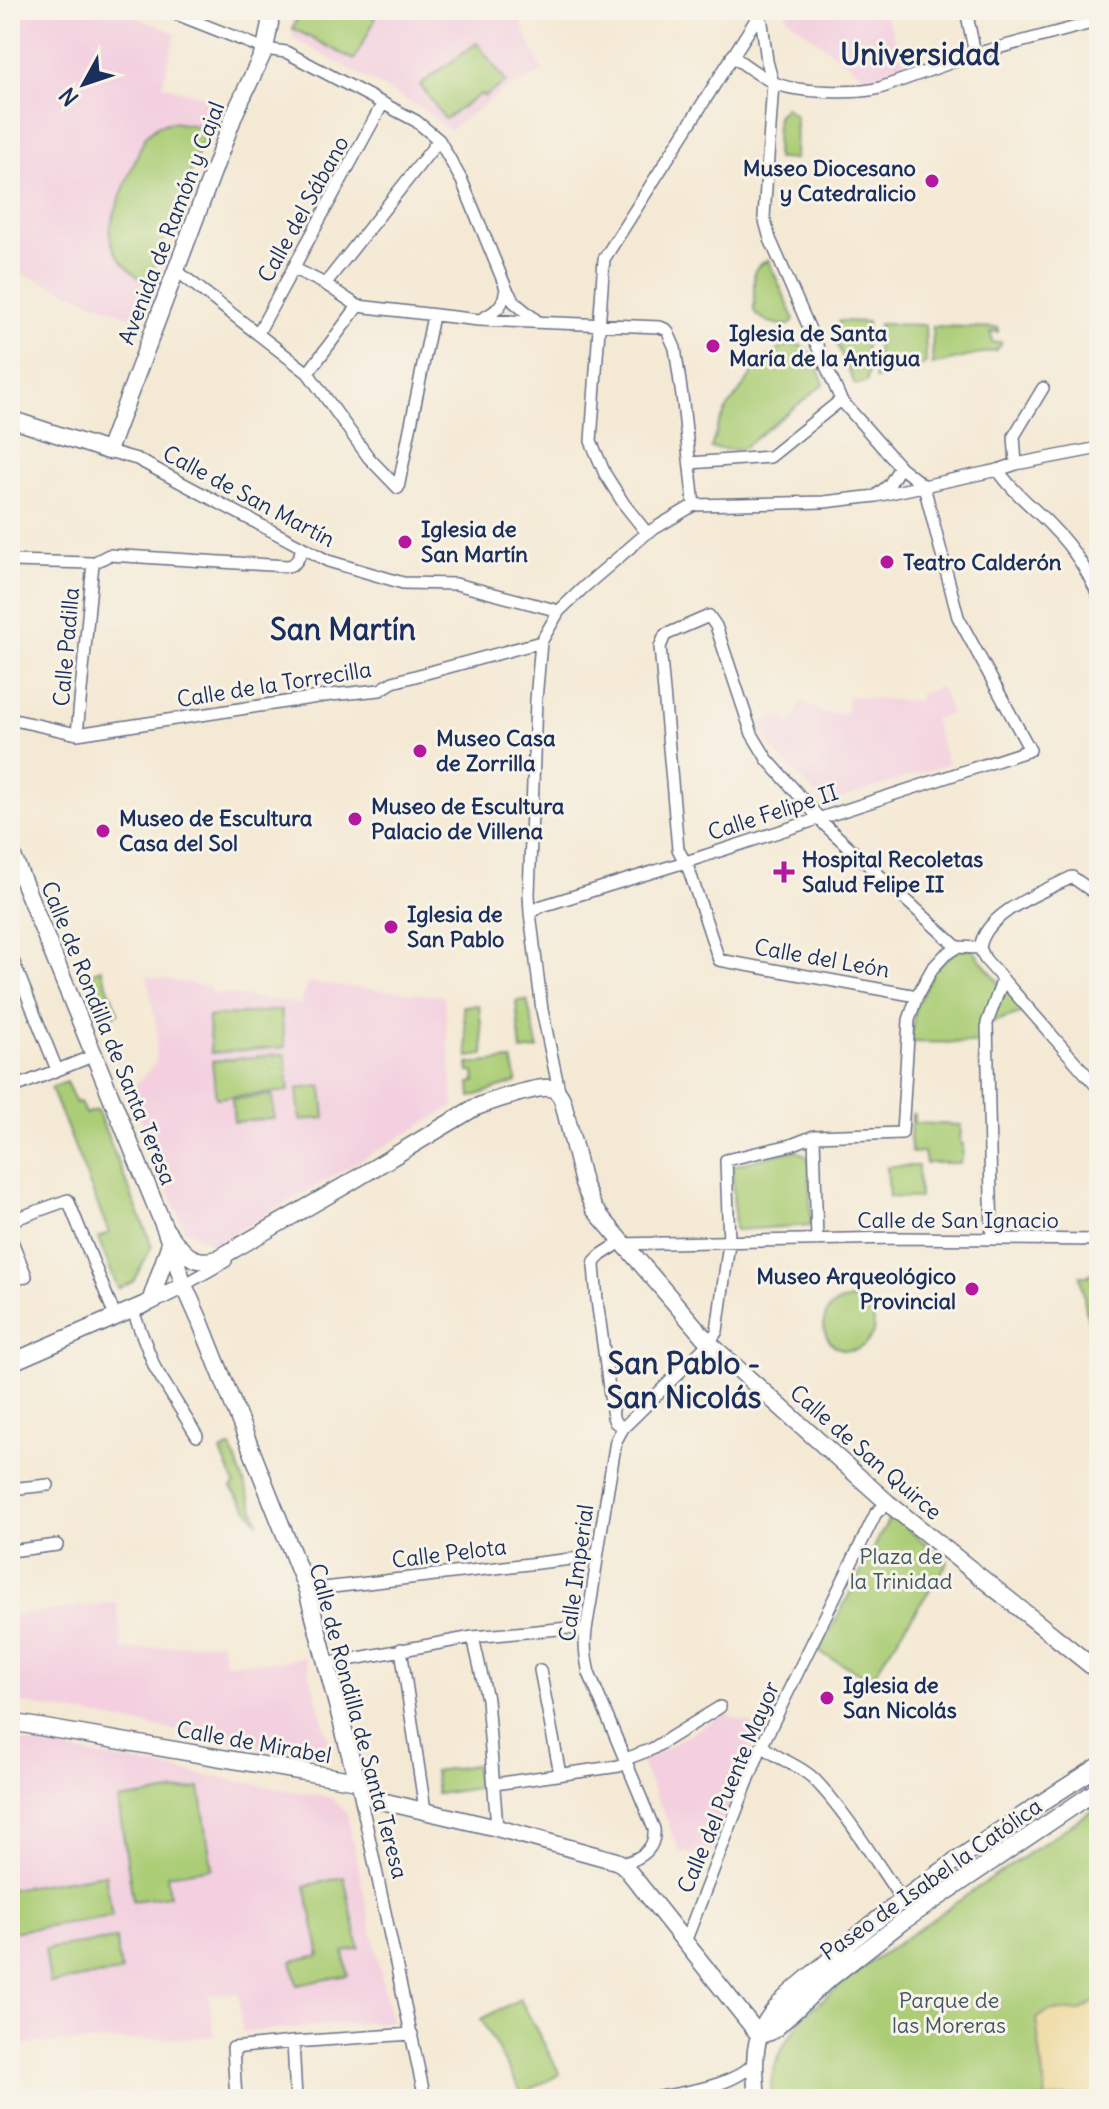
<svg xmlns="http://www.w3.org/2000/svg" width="1109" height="2109" font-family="Delius,sans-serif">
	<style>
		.built { fill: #f3cfdf }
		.green { fill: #abcd76; stroke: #637e6a; stroke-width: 2 }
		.sand { fill: #eeda9e; stroke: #84847e; stroke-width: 2 }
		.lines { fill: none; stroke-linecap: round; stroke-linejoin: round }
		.street-casing { stroke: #677087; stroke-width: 14 }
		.secondary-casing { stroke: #677087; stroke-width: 19 }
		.street { stroke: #fff; stroke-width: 11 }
		.secondary { stroke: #fff; stroke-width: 16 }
		.poi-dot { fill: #b5179e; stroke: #f7f3e8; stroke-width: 3 }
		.labels { text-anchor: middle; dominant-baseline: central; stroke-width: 6; stroke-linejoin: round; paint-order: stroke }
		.poi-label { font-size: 22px; font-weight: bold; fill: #1b2f5e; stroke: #f7f3e8; text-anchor: start }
		.street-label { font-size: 22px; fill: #1b2f5e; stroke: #f7f3e8 }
		.park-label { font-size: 22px; fill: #3f5664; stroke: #f7f3e8 }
		.district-label { font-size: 30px; font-weight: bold; fill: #1b2f5e; stroke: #f7f3e8 }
	</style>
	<rect width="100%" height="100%" fill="#f7f3e8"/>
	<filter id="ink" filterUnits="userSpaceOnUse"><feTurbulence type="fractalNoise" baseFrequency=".0125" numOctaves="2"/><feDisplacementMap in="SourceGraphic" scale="16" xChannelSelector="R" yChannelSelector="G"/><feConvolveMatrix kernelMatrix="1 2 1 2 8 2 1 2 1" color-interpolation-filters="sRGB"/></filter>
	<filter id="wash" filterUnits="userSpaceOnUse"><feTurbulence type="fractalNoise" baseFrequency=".006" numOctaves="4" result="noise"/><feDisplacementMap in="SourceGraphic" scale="32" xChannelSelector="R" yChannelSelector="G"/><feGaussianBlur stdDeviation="1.8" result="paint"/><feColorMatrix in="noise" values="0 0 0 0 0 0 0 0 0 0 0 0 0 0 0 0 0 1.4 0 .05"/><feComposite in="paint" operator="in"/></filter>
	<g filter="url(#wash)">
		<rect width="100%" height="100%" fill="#f4e9d4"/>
		<path class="built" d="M10,10h108l58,23 -14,52 57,15 -85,218 -124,-49z
			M291,10h224l28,62 -42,21 -52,37 -28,-22 -128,-70z
			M783,10h94l8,5 5,13h1l15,42 -34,12 -85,-64 1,-2z
			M941,687l10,26 -18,6 15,45 -123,40 -54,-57 -12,-25 24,-8 6,9 4,-1 8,-21 23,12 22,1 2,-18 71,6 1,-8z
			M147,976l63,11v5l90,12 9,-21 135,13 10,110 -240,139 -30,-17 -55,-138 5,-3 22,-25 1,-31z
			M117,1602l6,48 98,-8 4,21 58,-2 22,-4 24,85 -18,13 -301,-54v-85z
			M724,1714l36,13 -48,125 -23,3v-2h-8l-41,-93 20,-8z
			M10,1740l322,58 15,16 44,207 -149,11 -3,-39 -30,2 5,42 -204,8z"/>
		<path class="green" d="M302,10h59l15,8 -22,42 -62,-32z
			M477,43l29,39 -22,15 -3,-3 -36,25 -25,-34z
			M785,107l11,9 -1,43h-19l1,-43z
			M173,122l35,6 -61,156c-16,-12 -35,-28 -37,-49 -2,-14 29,-84 36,-100l13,-10z
			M768,260l26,58 -1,4 -4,3c-12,1 -28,-4 -35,-14v-39l4,-6z
			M839,321l28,1 -2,40h4l-2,20 -12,3 -22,-50z
			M879,324l46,1 1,38 -4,3 -47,13z
			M933,326l65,2v4h-7l1,11 9,-1v3l-5,5 -64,15z
			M792,344c20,0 25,24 32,40l-81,64 -10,2 -22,-2 7,-22 8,-16 33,-45 25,-19z
			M972,949l29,36 25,26 -42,14v18l-73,-1 4,-34 20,-39 23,-19z
			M101,969l17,44 -15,7 -18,-45z
			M527,1000l11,49 -17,2 -5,-50z
			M479,1005l5,50 -16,2 -5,-51z
			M281,1010l4,37 -74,6 -3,-36z
			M285,1054l4,37 -73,7 -4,-37z
			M512,1060l5,22 -46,15 -1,-14 5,-1 -1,-10h-5l-1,-8z
			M66,1082l10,21 4,-1 5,12 12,-4 55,136 -19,36 -15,7 -20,-51 11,-5 -58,-145z
			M322,1086l3,32 -25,2 -3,-31z
			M272,1095l2,23 -40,4 -2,-23z
			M912,1114h2v9l47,2 -1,18 3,1 -1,16h-2v3h-34l-2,-11 -12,1 -2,-14z
			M796,1150l13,8 2,67 -76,5 -3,-64z
			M887,1166h31l1,32 -30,-1z
			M1099,1272v76l-4,-12h-4l-11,-60h9v-2z
			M824 1325a25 25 0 1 1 50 0a25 25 0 1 1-50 0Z
			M231,1447l28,76 -28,-35 4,-4 -14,-32z
			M891,1515l57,47 -77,117 -52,-27z
			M475,1765l3,23 -41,6 -3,-23z
			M200,1788l12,80 -45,7 3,21 -37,5 -15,-101z
			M1099,1806v193l-18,12h-32l-13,8 10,80h-275l-1,-10 4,-20 10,-24 22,-31 44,-37 130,-91z
			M105,1874l7,42 -102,16v-43z
			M344,1877l15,71 -15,4 4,23 -51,10 -5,-24 28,-6 -15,-69z
			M116,1939l5,33 -71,11 -5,-34z
			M520,1999l40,75 -38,20 -41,-75z"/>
		<path class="sand" d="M1099,1999v94l-53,6 -10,-80 13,-8h32z"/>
	</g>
	<g filter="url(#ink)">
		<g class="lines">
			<g class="street-casing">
				<path id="street" d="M166,10l99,39 21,3 130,69 23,19 23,41 44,107 8,14 23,19
					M966,10l9,44
					M758,11l4,12 5,38 6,22 -9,134 6,22 71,161 59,67 24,19
					M732,56c14,9 28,21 43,27 21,10 83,11 105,5l95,-34 124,-33
					M293,268l32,16 33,22 121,14 181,7 7,3 8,18 8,55 11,102
					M177,271l131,102 61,85 29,30
					M325,284l114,-144
					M483,318c15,-7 21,-14 23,-30
					M258,333l125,-230
					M308,373l50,-67
					M108,451l29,8 191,102 75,22 53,1 103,27
					M690,463l80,-6 71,-57
					M1016,464l-2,-28 29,-48
					M998,470c15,23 38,39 56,59 20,20 34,43 45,68
					M398,488l35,-172
					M878,494l11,-9 11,-18
					M647,533l-23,-29 -19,-30 -14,-33 13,-182 158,-249
					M10,561l83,2 16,-8 178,11c10,-1 12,-9 15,-17
					M10,719l67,15 254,-39 49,-5 13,-8 148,-40
					M77,734l16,-171
					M530,913l12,-7 153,-47 335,-109 -72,-133 -34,-131
					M980,948l5,11 114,130
					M980,948c5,-36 63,-56 92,-71l27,19
					M10,953l47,117
					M917,996l-198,-36 -30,-90 -11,-21 -18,-202 5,-12 44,-19 7,10 36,108 15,25 60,68 130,120
					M10,1089l85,-34
					M560,1095l-18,-85 -12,-97 -1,-19 7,-194 5,-58 18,-31 25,-24 63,-54 47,-28 130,-3 52,-6 122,-26 18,-6 83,-16
					M814,1136l3,104
					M10,1221l58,-21 47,116
					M10,1236l16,40 -16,6
					M992,1239l-5,-216 16,-44
					M184,1285l42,-24
					M132,1309l23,59 42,68
					M623,1428l-8,-6 -2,-5 -16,-117 -3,-34 1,-5 6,-6 17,-11 277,-6 204,2
					M10,1489l38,-4
					M10,1551l47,-6
					M307,1590l282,-33 7,-3
					M473,1637l14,62 10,129
					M401,1649l24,161
					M326,1664l147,-27 96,-9 15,3
					M540,1670l20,104
					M762,1745c15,15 37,19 52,34 33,34 57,76 84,115l2,7
					M626,1759l26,-10 68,-42
					M495,1784l124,-18 8,-4
					M358,1786l67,313
					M622,1864c18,-5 34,-14 32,-35l-65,-156c-8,-34 -2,-46 3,-79 7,-51 15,-102 24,-153l7,-13 86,-85 8,-12 12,-88 -3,-83 65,-15 23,-9 88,-3 7,-113 8,-24 15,-27 13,-14 12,-8 23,1
					M685,1942l77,-197 114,-232 12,-10
					M293,2042l3,57
					M236,2099l-3,-51 60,-6 119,-8
					M651,2099c31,-7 86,-12 105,-39"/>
			</g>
			<g class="secondary-casing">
				<path id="secondary" d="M10,419l98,32 127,-338 30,-64 5,-26 -3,-13
					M10,844l2,10 153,375 19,56 16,36 107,269 50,191
					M165,1229c15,19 25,38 52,30l127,-73 130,-78c14,-6 63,-22 76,-20 8,2 11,8 13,14l20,81 11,26 115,134 179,160 211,169
					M150,1302l19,-56
					M10,1363l140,-61 34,-17
					M10,1722l347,59 9,12 11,7 120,28 119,33 6,3 8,9 129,162
					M759,2035l11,-3 6,-4 48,-45 78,-61 197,-133
					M757,2099c-2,-22 -5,-53 6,-72 14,-27 42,-46 64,-65 84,-74 177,-136 272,-196"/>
			</g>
			<use href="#street" class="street"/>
			<use href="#secondary" class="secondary"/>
		</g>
	</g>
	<g class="poi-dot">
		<circle cx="932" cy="181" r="8"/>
		<circle cx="713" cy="346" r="8"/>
		<circle cx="405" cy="542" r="8"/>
		<circle cx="887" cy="562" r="8"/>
		<circle cx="420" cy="751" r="8"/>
		<circle cx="355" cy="819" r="8"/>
		<circle cx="103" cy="831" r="8"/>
		<path d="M780 860h8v8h8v8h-8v8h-8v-8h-8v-8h8z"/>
		<circle cx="391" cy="927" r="8"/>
		<circle cx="972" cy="1289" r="8"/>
		<circle cx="827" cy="1698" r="8"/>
	</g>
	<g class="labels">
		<g class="poi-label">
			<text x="916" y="168" text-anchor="end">Museo Diocesano<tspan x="916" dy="25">y Catedralicio</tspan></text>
			<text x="729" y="333">Iglesia de Santa<tspan x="729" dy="25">María de la Antigua</tspan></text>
			<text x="421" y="529">Iglesia de<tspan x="421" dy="25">San Martín</tspan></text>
			<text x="903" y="562">Teatro Calderón</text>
			<text x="436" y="738">Museo Casa<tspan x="436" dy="25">de Zorrilla</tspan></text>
			<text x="371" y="806">Museo de Escultura<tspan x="371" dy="25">Palacio de Villena</tspan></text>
			<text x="119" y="818">Museo de Escultura<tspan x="119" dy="25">Casa del Sol</tspan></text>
			<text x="802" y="859">Hospital Recoletas<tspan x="802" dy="25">Salud Felipe II</tspan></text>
			<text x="407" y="914">Iglesia de<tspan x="407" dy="25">San Pablo</tspan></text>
			<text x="956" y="1276" text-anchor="end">Museo Arqueológico<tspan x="956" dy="25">Provincial</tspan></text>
			<text x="843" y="1685">Iglesia de<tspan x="843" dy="25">San Nicolás</tspan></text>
		</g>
		<g class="street-label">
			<text transform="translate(303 209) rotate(-61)">Calle del Sábano</text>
			<text transform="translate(171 223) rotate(-69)">Avenida de Ramón y Cajal</text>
			<text transform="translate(249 496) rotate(28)">Calle de San Martín</text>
			<text transform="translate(66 647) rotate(-85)">Calle Padilla</text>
			<text transform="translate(274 684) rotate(-9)">Calle de la Torrecilla</text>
			<text transform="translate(773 812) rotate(-18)">Calle Felipe II</text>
			<text transform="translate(822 958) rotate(10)">Calle del León</text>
			<text transform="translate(109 1033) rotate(68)">Calle de Rondilla de Santa Teresa</text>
			<text x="958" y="1220">Calle de San Ignacio</text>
			<text transform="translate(866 1452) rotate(41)">Calle de San Quirce</text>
			<text transform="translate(449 1553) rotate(-7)">Calle Pelota</text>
			<text transform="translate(576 1573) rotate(-82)">Calle Imperial</text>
			<text transform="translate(359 1721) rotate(75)">Calle de Rondilla de Santa Teresa</text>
			<text transform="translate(254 1742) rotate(10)">Calle de Mirabel</text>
			<text transform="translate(728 1787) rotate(-67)">Calle del Puente Mayor</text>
			<text transform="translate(931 1879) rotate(-35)">Paseo de Isabel la Católica</text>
		</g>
		<g class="park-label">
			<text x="901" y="1556">Plaza de<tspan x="901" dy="25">la Trinidad</tspan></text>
			<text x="949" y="2000">Parque de<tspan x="949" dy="25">las Moreras</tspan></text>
		</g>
		<g class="district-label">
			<text x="920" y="54">Universidad</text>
			<text x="343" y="629">San Martín</text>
			<text x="684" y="1363">San Pablo -<tspan x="684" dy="34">San Nicolás</tspan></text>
		</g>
	</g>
	<rect width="1109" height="2109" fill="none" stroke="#f7f3e8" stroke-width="40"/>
	<g transform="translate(84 84) rotate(230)" stroke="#f7f3e8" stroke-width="6" paint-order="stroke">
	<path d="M0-6L14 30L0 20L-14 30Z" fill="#1b2f5e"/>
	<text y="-12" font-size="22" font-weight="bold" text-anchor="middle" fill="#1b2f5e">N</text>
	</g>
</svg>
